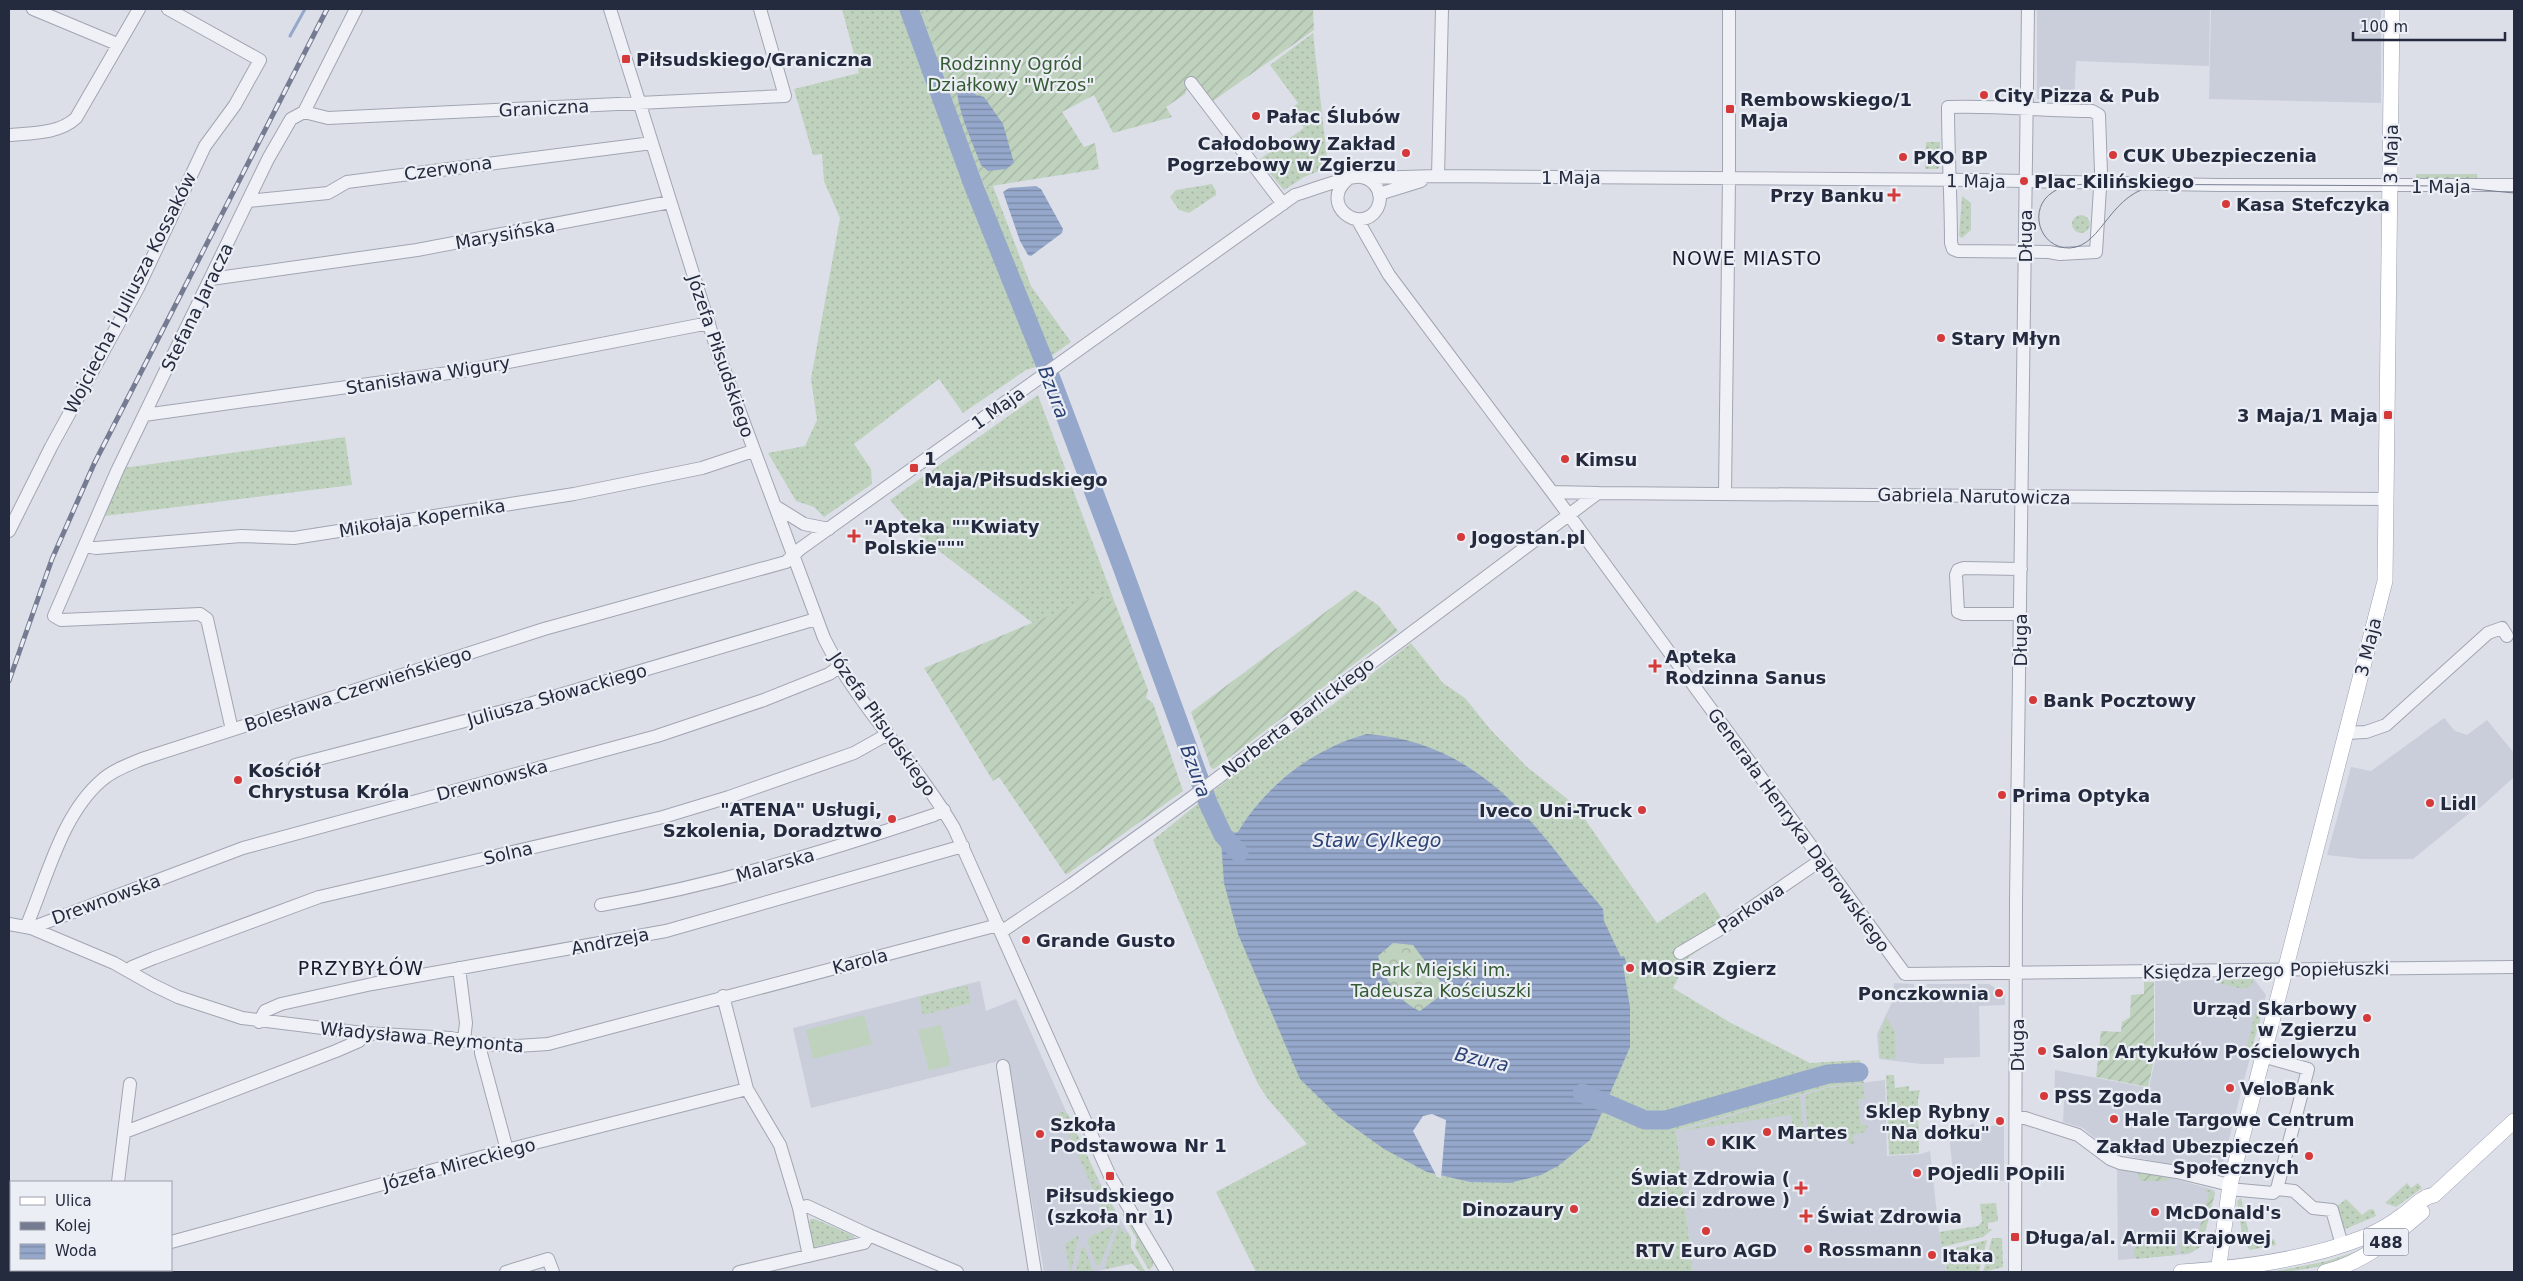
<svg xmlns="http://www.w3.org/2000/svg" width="2523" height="1281" font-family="'DejaVu Sans',sans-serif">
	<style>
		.built { fill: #caceda }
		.grass { fill: url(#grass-dots) }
		.forest { fill: url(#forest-crowns) }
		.garden { fill: url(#garden-furrows) }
		.pitch { fill: #bfd2bd }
		.water { fill: url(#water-rules); fill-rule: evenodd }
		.pier { fill: #dcdfe8 }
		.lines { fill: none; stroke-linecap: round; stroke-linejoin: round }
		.stream { stroke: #95a7ca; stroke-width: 3 }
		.river { stroke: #95a7ca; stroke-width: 19 }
		.minor-casing { stroke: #a1a5b2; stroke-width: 14 }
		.major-casing { stroke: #9ba1b4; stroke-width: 16 }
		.minor { stroke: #eff1f6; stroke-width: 12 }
		.major { stroke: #fff; stroke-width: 15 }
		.tram { stroke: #757c92; stroke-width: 1 }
		.rail-casing { stroke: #757c92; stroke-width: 5 }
		.rail { stroke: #eceef5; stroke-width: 3; stroke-dasharray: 9; stroke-linecap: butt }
		.poi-dot { fill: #d53939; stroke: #eceef5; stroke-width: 2 }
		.labels { text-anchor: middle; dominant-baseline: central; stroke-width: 4.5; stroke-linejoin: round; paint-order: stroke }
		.shield { fill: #eceef5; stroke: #616676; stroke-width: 1 }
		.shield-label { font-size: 16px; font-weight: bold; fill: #252b3f }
		.poi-label { font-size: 18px; font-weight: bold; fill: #252b3f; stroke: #eceef5; text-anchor: start }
		.park-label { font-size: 18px; fill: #345b32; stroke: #eceef5 }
		.street-label { font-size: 18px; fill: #252b3f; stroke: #eceef5 }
		.neighbourhood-label { font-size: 19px; letter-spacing: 1px; fill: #181c2f; stroke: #eceef5 }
		.water-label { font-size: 19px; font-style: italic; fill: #2d4375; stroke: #eceef5 }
	</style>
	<defs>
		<pattern id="grass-dots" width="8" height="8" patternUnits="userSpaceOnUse" patternTransform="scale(1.25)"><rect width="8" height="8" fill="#bfd2bd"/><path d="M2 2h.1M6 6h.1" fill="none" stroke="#a4b4a4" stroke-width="1.8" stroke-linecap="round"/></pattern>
		<pattern id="forest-crowns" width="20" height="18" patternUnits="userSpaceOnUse" patternTransform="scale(1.25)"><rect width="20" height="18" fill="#bfd2bd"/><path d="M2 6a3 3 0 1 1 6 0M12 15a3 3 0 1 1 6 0" fill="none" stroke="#a4b4a4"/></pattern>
		<pattern id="garden-furrows" width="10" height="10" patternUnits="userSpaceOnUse" patternTransform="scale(1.25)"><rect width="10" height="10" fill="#bfd2bd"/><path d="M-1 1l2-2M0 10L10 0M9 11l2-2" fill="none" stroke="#a4b4a4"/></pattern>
		<pattern id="water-rules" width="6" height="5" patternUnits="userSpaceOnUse" patternTransform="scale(1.25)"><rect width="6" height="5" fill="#95a7ca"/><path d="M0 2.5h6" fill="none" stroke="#7988a5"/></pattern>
	</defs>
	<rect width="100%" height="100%" fill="#dcdfe8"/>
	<path class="built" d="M2037,9h173l-1,57 -133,-5 -2,38h-37z
		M2211,9h170v94l-172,-4z
		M2444,718l11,13 12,4 20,-15 27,33v24l-33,30 -9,4 -59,48h-50l-36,-4 24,-88 20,4z
		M2254,979l12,16 -46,179 -101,-20 -10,-4 -26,-22 -20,-6 1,-21h-10l1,-31 94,18 6,-28v-79z
		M980,981l6,30 30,-12 73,164 42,75 -1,10 6,15 -43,9h-49l-37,-213 -196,49 -18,-80z
		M1894,983l20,1v7l12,-1 1,-6h62l16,10v11l-26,1 1,51 -36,1v6h-23l-42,-5 -2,-25 16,-34z
		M1885,1080l2,76 34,-2 9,-3 9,81 8,40h-254l-17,-142 151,-43z
		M1974,1123v6l30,-5v57h-18v-8l-33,-1 -4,-37z
		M2117,1169l55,9 42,12 1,3 -13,53 -13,8 -71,6z"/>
	<path class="grass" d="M842,9h83l26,92 34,86 8,-1 38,100 40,56 -35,25 -10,3 -63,43 -24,-34 -85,65 17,25 1,15 -48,33 -10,-10 -18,-6 -28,-48 37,-7 12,-26 -6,-41 29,-161 -16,-37 -2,-27 -9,1 -19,-66 65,-16z
		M1313,33l15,134 -24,10 -20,13 -23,-27 -1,-4 44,-31 -13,-19 7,-6 -28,-38z
		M1926,142h14v24l-2,3h-13z
		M2416,174h61v4h-61z
		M1212,184l4,7v4l-27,18 -10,-3 -9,-13 6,-7z
		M1962,196l9,7v27l-9,8 -3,-2z
		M2072 224a9 9 0 1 1 18 0a9 9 0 1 1-18 0Z
		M1038,395l77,208 -16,-8 -65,29 -113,-87 -31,-37z
		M345,437l7,48 -247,31 18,-48z
		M1411,643l32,40 22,15 25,31 37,38 48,38 82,118 48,-31 24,38 -40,27 -16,31 58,35 79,40 50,-3 4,23 -37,4 -151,43 17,142h-437l-40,-80 91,-48 -40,-46 -9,-14 -19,-41 -86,-203 94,-76 84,-58z
		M2254,979l-3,7 -9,3 -23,-6 2,-3z
		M967,985l4,18 -48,12 -4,-18z
		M2256,1009l4,12 -10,32 -4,-3z
		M1886,1017l9,14 1,28 -16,-1 -1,-23z
		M1886,1075h8l1,13 14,-2v5l11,-1 -2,10 1,53 -30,2z
		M1863,1084l2,14 -7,2 3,25h7l-3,7 -12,3 1,9 -5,1 -2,-11 -39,5 -3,-44 22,-7z
		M1800,1096l4,43 -9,2 -4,-26 -111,16z
		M1062,1112l6,2 30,65 -3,2 2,4 3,-1 18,32 -11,5 -40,-91 -2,-9h-5l-2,-8z
		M2407,1183l4,5 7,-5 4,5 -26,19 -11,-4z
		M2241,1198l10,46 23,-5 2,6 -26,5 -7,-9 -6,-40z
		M2346,1199l16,16 8,-6 4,1 2,6 -33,14 -7,-23z
		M1996,1203l2,18 -10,2v6h5l-10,8 -41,10 -3,-15 39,-6 4,-4 -2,-18z
		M1125,1213l28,46v7l-4,4 -14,-23 2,-8 -15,-25z
		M811,1219h4l39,17v2l-40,9 -5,-25z
		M1119,1225l5,9 4,-2 3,6v10l14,23 -4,1 -10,-9 -25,6 -1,-3z
		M1110,1227l3,4 -13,34 -3,1 -10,-25 4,-5z
		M2187,1228l18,4 -3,14c-7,4 -14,10 -22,7l-1,-9 5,-1 -2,-13z
		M1079,1235l-8,37h-1l-5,-28z
		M1992,1238h10l1,29 -20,5z
		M1987,1240l-8,32h-32l-3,-21z
		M2143,1240l2,7 30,-2 1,10 -40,4 -3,-9 6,-9z
		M1084,1246l9,24 -1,2h-16l5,-23z
		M2355,1252c-13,14 -64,20 -83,20l55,-11z"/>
	<path class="forest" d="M1393,943l20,2 30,40 -3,11 -20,15c-20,-8 -37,-33 -42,-55z"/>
	<path class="garden" d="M925,9h388l1,21 -104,73 -22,-18 -3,9 -19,13 6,10 -59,16 -19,-38 -32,17 22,35 11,-4 4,26 -114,18 -34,-86z
		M1355,590l23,15 20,26 -184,138 -3,-1 -20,-56z
		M1099,595l16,8 33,87 -2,8 7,5 30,88 -117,84 -67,-98 -6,4 -69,-113z
		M2144,982h10v78l-6,27 -52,-10 5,-46 20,1 1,-10 8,-5 1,-22 13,-1z
		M2138,1172l31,6 -1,3h-26l-3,-1z
		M2206,1188l9,5 -10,39 -6,-1 10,-39 -4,-1z"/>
	<path class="pitch" d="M864,1015l8,29 -59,15 -7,-29z
		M941,1025l10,40 -22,6 -11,-41z"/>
	<path class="water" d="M958,81h8l10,14 8,2 19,27 11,39 -8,6 -18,2 -7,-6c-7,-19 -29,-66 -23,-84z
		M1036,186l5,3 22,40 -1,4 -31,23 -3,-1 -8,-14 -17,-49 6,-4z
		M1367,734c95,7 151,66 204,137 10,13 22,25 32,38l1,12 17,36 3,-1 3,8 -4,1 7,42v40l-40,93 -32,26 -17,9 -31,8 -40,-1 -43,-10 -43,-23 -46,-33 -38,-37 -62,-145 -14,-51 -3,-43 2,-5 15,-3c28,-47 76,-84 129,-98zM1393,943l20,2 30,40 -3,11 -20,15c-20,-8 -37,-33 -42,-55z"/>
	<path class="pier" d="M1432,1114l14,6 -5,58 -4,-1 -24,-46 10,-15z"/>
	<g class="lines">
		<path class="stream" d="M290,36l15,-27"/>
		<path class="river" d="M909,9l65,178 80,199 67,178 87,239 15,32 16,18
			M1582,1093l63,27h21l162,-46 31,-2"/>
		<g class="minor-casing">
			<path id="minor" d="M33,9l84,35
				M610,9l108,344 106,285c34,69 91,123 130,190l156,348 57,96
				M1191,83l92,121
				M1948,107c49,-2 96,4 144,4l7,4 2,57 -5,80 -36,2 -11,-2 -91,-1 -5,-2 -2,-6c0,-45 -3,-91 -3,-136z
				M304,112l24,6 457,-22 -25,-87
				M9,135c22,-2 50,-1 67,-17l63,-109
				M1438,176l4,-167
				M1367,178l71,-2 540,4 239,5h297
				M1379,194l42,-13
				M248,201l80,-8 19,-11 305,-39
				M1357,219l32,56 163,217 353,482 609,-7
				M211,279l206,-29 253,-48
				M144,415l319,-44 246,-48
				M1552,492l46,1
				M1725,494l4,-316v-169
				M775,506l29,18 25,5
				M9,531l42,-84 87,-159 67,-142 30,-41 25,-45 -92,-51
				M86,546l10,2 145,-12 53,2 280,-44 128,-26 51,-17
				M2020,614h-57l-5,-2 -2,-37 2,-5 6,-2 57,1
				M232,730l-25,-111 -7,-5 -139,6 -7,-4 63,-145 151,-312 23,-40 13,-7 52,-103
				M2346,733l20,-1 20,-7 102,-92 14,-5 5,8
				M295,765l224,-58 297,-88
				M601,905c115,-20 223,-53 333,-90l10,-5
				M9,924l22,4 83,35 39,22 25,12 64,21 121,15 88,5 30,6 36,2 31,-2 450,-119
				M26,927c21,-48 35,-112 76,-147 11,-10 26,-15 40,-21l402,-130 242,-67 14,-13 495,-354c15,-4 54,-20 66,-18 8,1 14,6 17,13 3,6 2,13 -1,19 -17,27 -58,-5 -30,-29
				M31,928l212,-80 414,-112 107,-36 65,-26 10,-7
				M1001,932l71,-48 119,-86 407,-305 789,6
				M1680,953l42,-25 99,-68
				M459,968l7,55 -2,17
				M129,971l3,-4 22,-9 165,-61 344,-80 66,-20 125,-44 34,-19
				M723,996l24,93 33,56 19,63 8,-2 62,29 88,37
				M259,1022l6,-11 16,-7 91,-20 294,-53 297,-85
				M481,1044v9l26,97
				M1003,1066l32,206
				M2016,1118h9l53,17 32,24 10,4 57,9 53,13
				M125,1132l211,-81 23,-10 4,-8
				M118,1182l12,-98
				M2229,1189l44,4 4,-4 31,-120 -46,-13
				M2277,1189l17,2 19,17 19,2 10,35
				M799,1208l10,48
				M171,1242l336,-92 240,-61
				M113,1270v2
				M506,1272l42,-13 5,13
				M739,1272l125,-29 5,-8
				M2015,1272l1,-372 12,-891"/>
		</g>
		<g class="major-casing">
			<path id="major" d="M2434,1195l80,-74
				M2181,1272c60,-4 125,-12 181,-34 14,-5 29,-14 41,-23 10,-7 18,-18 31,-20
				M2218,1272l12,-87 155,-604 7,-572
				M2325,1272c38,-9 68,-35 97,-60"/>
		</g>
		<use href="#minor" class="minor"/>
		<use href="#major" class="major"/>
		<path class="tram" d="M2160,185c-51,5 -56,61 -90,63 -31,1 -43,-40 -17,-56 10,-7 22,-7 33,-8l356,2 72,7"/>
		<g class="rail-casing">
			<path id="rail" d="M9,681l43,-122 42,-95 233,-455"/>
		</g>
		<use href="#rail" class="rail"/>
	</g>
	<g class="poi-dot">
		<rect x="621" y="54" width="10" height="10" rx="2.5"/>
		<circle cx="1984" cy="95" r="5"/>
		<rect x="1725" y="104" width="10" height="10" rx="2.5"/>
		<circle cx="1256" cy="116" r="5"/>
		<circle cx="1406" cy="153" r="5"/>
		<circle cx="2113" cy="155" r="5"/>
		<circle cx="1903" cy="157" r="5"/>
		<circle cx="2024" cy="181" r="5"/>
		<path d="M1891.5 187.5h5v5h5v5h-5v5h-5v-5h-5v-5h5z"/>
		<circle cx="2226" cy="204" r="5"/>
		<circle cx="1941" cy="338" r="5"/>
		<rect x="2383" y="410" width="10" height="10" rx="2.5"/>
		<circle cx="1565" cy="459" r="5"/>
		<rect x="909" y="463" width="10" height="10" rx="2.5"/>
		<path d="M851.5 528.5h5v5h5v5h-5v5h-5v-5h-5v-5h5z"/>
		<circle cx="1461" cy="537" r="5"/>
		<path d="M1652.5 658.5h5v5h5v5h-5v5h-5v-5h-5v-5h5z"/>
		<circle cx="2033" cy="700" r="5"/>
		<circle cx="238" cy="780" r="5"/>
		<circle cx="2002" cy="795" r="5"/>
		<circle cx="2430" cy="803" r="5"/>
		<circle cx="1642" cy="810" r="5"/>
		<circle cx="892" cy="819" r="5"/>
		<circle cx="1026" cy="940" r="5"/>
		<circle cx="1630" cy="968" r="5"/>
		<circle cx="1999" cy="993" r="5"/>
		<circle cx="2367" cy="1018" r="5"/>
		<circle cx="2042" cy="1051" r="5"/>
		<circle cx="2230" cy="1088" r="5"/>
		<circle cx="2044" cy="1096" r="5"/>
		<circle cx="2114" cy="1119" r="5"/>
		<circle cx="2000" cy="1121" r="5"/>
		<circle cx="1767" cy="1132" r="5"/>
		<circle cx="1040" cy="1134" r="5"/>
		<circle cx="1711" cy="1142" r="5"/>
		<circle cx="2309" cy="1156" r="5"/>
		<circle cx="1917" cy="1173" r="5"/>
		<rect x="1105" y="1171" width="10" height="10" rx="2.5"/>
		<path d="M1798.5 1180.5h5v5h5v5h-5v5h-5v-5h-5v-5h5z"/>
		<circle cx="1574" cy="1209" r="5"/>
		<circle cx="2155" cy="1212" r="5"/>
		<path d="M1803.5 1208.5h5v5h5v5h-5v5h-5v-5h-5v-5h5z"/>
		<circle cx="1706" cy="1231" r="5"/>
		<rect x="2010" y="1232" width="10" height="10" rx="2.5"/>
		<circle cx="1808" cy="1249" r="5"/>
		<circle cx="1932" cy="1255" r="5"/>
	</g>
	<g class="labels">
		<rect class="shield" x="2363.5" y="1228.5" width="45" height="27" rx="4"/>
		<g class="shield-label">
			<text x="2386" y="1242">488</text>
		</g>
		<g class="poi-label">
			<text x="636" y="59">Piłsudskiego/Graniczna</text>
			<text x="1994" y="95">City Pizza &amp; Pub</text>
			<text x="1740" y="99">Rembowskiego/1<tspan x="1740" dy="21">Maja</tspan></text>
			<text x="1266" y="116">Pałac Ślubów</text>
			<text x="1396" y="143" text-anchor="end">Całodobowy Zakład<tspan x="1396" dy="21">Pogrzebowy w Zgierzu</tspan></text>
			<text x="2123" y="155">CUK Ubezpieczenia</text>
			<text x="1913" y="157">PKO BP</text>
			<text x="2034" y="181">Plac Kilińskiego</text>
			<text x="1884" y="195" text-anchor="end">Przy Banku</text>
			<text x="2236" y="204">Kasa Stefczyka</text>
			<text x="1951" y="338">Stary Młyn</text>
			<text x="2378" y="415" text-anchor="end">3 Maja/1 Maja</text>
			<text x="924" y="458">1<tspan x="924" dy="21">Maja/Piłsudskiego</tspan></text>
			<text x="1575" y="459">Kimsu</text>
			<text x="864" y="526">"Apteka ""Kwiaty<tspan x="864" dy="21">Polskie"""</tspan></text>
			<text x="1471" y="537">Jogostan.pl</text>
			<text x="1665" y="656">Apteka<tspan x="1665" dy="21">Rodzinna Sanus</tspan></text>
			<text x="2043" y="700">Bank Pocztowy</text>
			<text x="248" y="770">Kościół<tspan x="248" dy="21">Chrystusa Króla</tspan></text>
			<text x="2012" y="795">Prima Optyka</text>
			<text x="2440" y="803">Lidl</text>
			<text x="882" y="809" text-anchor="end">"ATENA" Usługi,<tspan x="882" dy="21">Szkolenia, Doradztwo</tspan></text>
			<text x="1632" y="810" text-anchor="end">Iveco Uni-Truck</text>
			<text x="1036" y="940">Grande Gusto</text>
			<text x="1640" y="968">MOSiR Zgierz</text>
			<text x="1989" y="993" text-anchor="end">Ponczkownia</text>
			<text x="2357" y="1008" text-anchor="end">Urząd Skarbowy<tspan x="2357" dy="21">w Zgierzu</tspan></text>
			<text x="2052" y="1051">Salon Artykułów Pościelowych</text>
			<text x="2240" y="1088">VeloBank</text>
			<text x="2054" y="1096">PSS Zgoda</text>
			<text x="1990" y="1111" text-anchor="end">Sklep Rybny<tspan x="1990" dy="21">"Na dołku"</tspan></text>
			<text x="2124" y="1119">Hale Targowe Centrum</text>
			<text x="1050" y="1124">Szkoła<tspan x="1050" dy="21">Podstawowa Nr 1</tspan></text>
			<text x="1777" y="1132">Martes</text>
			<text x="1721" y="1142">KIK</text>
			<text x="2299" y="1146" text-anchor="end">Zakład Ubezpieczeń<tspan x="2299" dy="21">Społecznych</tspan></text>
			<text x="1927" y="1173">POjedli POpili</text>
			<text x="1790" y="1178" text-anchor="end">Świat Zdrowia (<tspan x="1790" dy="21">dzieci zdrowe )</tspan></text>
			<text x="1110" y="1195" text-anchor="middle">Piłsudskiego<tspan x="1110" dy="21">(szkoła nr 1)</tspan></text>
			<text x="1564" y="1209" text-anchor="end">Dinozaury</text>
			<text x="2165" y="1212">McDonald's</text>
			<text x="1817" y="1216">Świat Zdrowia</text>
			<text x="2025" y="1237">Długa/al. Armii Krajowej</text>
			<text x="1818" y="1249">Rossmann</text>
			<text x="1706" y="1250" text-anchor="middle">RTV Euro AGD</text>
			<text x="1942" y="1255">Itaka</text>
		</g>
		<g class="park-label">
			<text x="1011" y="63">Rodzinny Ogród<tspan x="1011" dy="21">Działkowy "Wrzos"</tspan></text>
			<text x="1441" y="969">Park Miejski im.<tspan x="1441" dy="21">Tadeusza Kościuszki</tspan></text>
		</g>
		<g class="street-label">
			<text transform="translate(544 108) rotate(-3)">Graniczna</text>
			<text transform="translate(2391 154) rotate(-89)">3 Maja</text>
			<text transform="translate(448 168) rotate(-8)">Czerwona</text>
			<text x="1571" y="177">1 Maja</text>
			<text transform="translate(1976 181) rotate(1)">1 Maja</text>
			<text x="2441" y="186">1 Maja</text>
			<text transform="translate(505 234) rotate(-10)">Marysińska</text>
			<text transform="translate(2025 236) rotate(-90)">Długa</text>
			<text transform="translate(130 293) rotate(-63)">Wojciecha i Juliusza Kossaków</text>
			<text transform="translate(197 307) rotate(-64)">Stefana Jaracza</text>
			<text transform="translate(721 356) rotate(71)">Józefa Piłsudskiego</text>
			<text transform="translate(428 375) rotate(-9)">Stanisława Wigury</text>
			<text transform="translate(998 408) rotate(-35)">1 Maja</text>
			<text transform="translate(1974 496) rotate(1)">Gabriela Narutowicza</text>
			<text transform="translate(422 518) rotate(-9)">Mikołaja Kopernika</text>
			<text transform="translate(2020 640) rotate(-90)">Długa</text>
			<text transform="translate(2368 647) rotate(-76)">3 Maja</text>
			<text transform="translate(358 689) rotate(-18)">Bolesława Czerwieńskiego</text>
			<text transform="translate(557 695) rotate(-16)">Juliusza Słowackiego</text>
			<text transform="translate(1298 717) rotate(-37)">Norberta Barlickiego</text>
			<text transform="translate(883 724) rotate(55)">Józefa Piłsudskiego</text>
			<text transform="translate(492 780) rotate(-15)">Drewnowska</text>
			<text transform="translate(1799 830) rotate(54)">Generała Henryka Dąbrowskiego</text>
			<text transform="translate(508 853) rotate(-13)">Solna</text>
			<text transform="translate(775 865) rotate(-16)">Malarska</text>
			<text transform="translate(106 899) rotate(-20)">Drewnowska</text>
			<text transform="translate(1751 908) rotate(-34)">Parkowa</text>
			<text transform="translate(610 941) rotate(-11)">Andrzeja</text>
			<text transform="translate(860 961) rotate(-14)">Karola</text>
			<text transform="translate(2266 970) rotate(-1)">Księdza Jerzego Popiełuszki</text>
			<text transform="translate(422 1037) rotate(5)">Władysława Reymonta</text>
			<text transform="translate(2017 1045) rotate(-90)">Długa</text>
			<text transform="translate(459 1164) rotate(-15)">Józefa Mireckiego</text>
		</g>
		<g class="neighbourhood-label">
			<text x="1747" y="258">NOWE MIASTO</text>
			<text x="361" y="968">PRZYBYŁÓW</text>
		</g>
		<g class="water-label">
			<text transform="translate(1054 392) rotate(69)">Bzura</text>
			<text transform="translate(1196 771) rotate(70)">Bzura</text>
			<text x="1377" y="840">Staw Cylkego</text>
			<text transform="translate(1482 1059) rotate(13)">Bzura</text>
		</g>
	</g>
	<rect width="2523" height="1281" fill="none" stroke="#252b3f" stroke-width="20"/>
	<rect x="10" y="1181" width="162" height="90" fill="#eceef5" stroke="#9ca0ac"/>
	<rect x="20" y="1197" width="25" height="8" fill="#ffffff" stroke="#9ca0ac"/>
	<text x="55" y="1206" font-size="15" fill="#252b3f">Ulica</text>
	<rect x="20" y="1222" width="25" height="8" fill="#757c92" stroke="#9ca0ac"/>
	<text x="55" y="1231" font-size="15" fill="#252b3f">Kolej</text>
	<rect x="20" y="1244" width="25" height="15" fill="url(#water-rules)" stroke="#9ca0ac"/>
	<text x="55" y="1256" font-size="15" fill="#252b3f">Woda</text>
	<path d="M2353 32v8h152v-8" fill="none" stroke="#252b3f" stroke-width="2.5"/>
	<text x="2360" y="32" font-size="15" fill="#252b3f" stroke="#eceef5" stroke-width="4" paint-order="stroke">100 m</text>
</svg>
